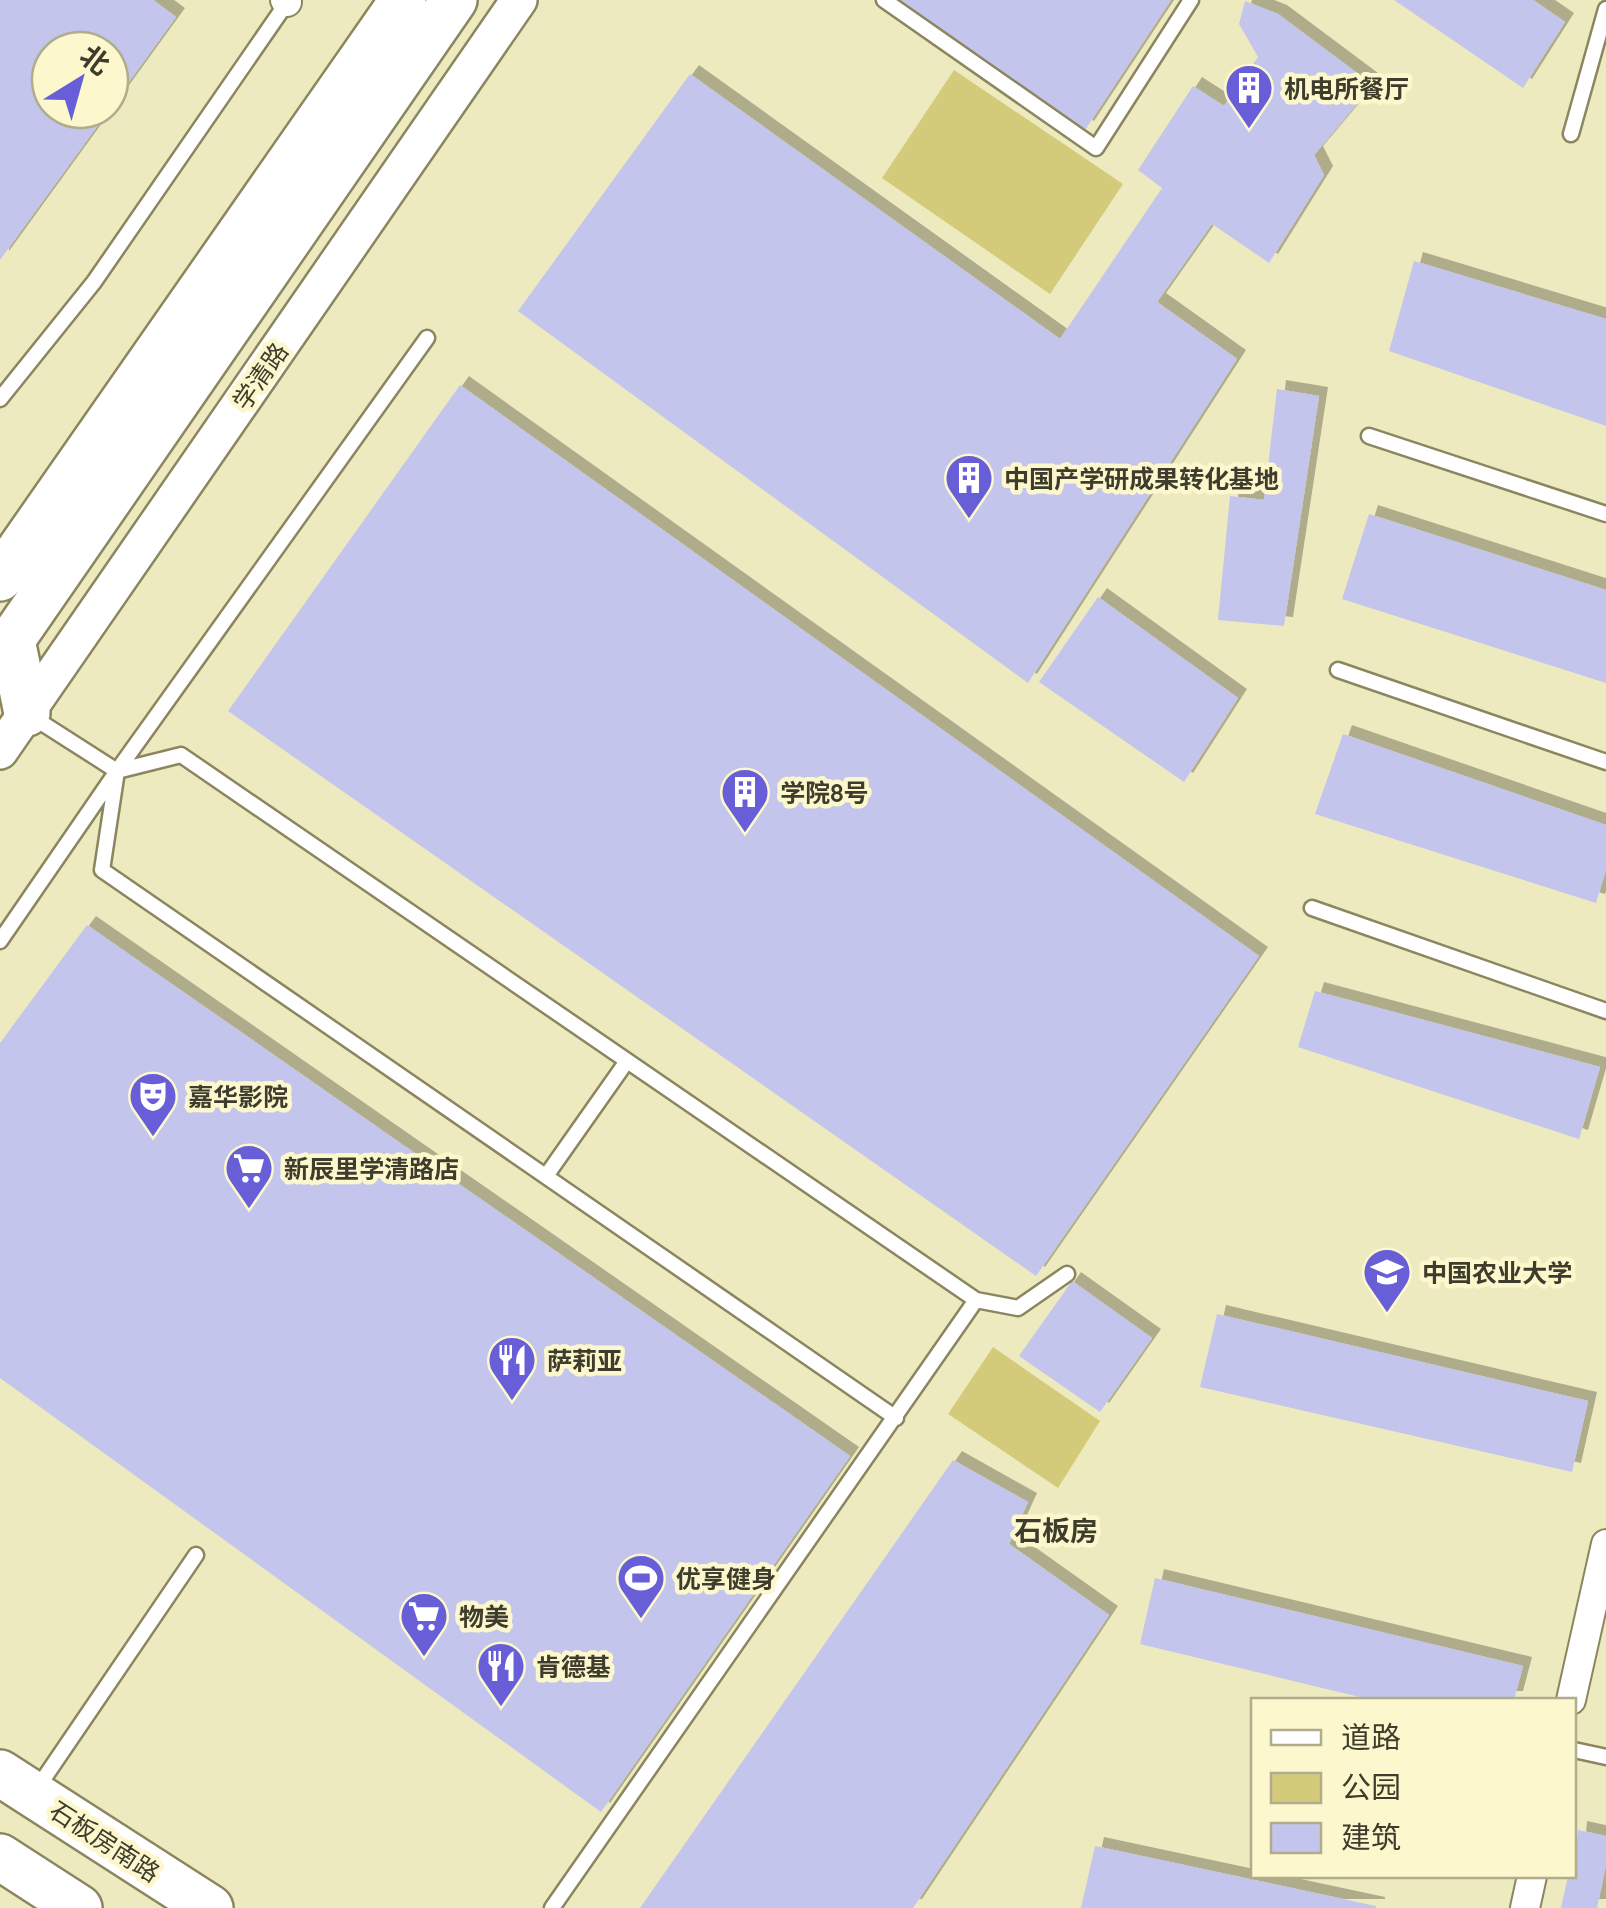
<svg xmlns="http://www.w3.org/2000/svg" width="1606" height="1908" font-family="Quicksand,'Noto Sans SC',sans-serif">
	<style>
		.green { fill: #d4cb7a }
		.building { fill: #c3c5ed; filter: url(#shadow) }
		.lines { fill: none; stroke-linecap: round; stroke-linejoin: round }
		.service-casing { stroke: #8b865f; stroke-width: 19 }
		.minor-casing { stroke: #8b865f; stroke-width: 32 }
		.tertiary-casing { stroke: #8b865f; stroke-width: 40 }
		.primary-casing { stroke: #8b865f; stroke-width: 50 }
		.service { stroke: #fff; stroke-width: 14 }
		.minor { stroke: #fff; stroke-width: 28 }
		.tertiary { stroke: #fff; stroke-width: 35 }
		.primary { stroke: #fff; stroke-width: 45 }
		.labels { text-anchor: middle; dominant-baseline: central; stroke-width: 9; stroke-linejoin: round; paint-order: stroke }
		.poi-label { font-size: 25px; font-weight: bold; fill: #3e3c2c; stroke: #fcf7cc; text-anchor: start }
		.street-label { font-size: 25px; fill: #3e3c2c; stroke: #fcf7cc }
		.neighbourhood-label { font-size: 28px; font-weight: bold; fill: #3e3c2c; stroke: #fcf7cc }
	</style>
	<defs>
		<filter id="shadow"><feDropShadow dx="9" dy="-9" stdDeviation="0" flood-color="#0004"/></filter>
	</defs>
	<rect width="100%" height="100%" fill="#eeeabf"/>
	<path class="green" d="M954,70l169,114 -73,110 -168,-116z
		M993,1347l107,74 -42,67 -110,-74z"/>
	<path class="building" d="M0,0h153l23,17 -66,91v-58h-60v60h59l-109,150z
		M895,0h276l-86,130z
		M1394,0h139l32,22 -42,66z
		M1245,1l33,13 95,71 -59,70 10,20 -55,88 -57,-39 -55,78 80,57 -209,324 -510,-372 172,-237 370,265 102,-151 -24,-18 55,-84 31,20 34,-49 -19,-33z
		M1414,261l192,58v107l-217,-75z
		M460,385l799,571 -223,320 -808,-565z
		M1277,389l42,7 -35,230 -66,-6 12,-124 34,4z
		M1369,514l237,76v93l-264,-84z
		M1098,597l140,101 -54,84 -145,-100z
		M1343,734l263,91v45l-10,33 -281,-89z
		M87,925l763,531 -249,356 -601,-434v-335z
		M1315,991l285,76 -21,72 -281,-92z
		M1072,1281l80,57 -52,74 -81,-56z
		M1217,1314l371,87 -16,71 -372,-85z
		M953,1460l75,42 -19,42 100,71 -196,293h-273z
		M1155,1578l368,88 -9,34h-142l-232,-56z
		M1578,1830l28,6v29l-9,43h-36l7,-32h6z
		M1095,1846l281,60v2h-295z"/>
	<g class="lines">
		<g class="service-casing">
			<path id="service" d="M884,0l212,148 95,-148
				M1571,134l35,-125
				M0,399l94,-117 194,-281
				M1369,436l237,78
				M1338,670l268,92
				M31,716l86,55
				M1312,908l294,103
				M0,941l117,-170 310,-433
				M546,1176l81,-115
				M896,1418l-794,-548 15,-99 64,-16 795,545 42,8 49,-34
				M1574,1750l32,7
				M36,1790l160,-235
				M552,1908l424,-608"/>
		</g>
		<g class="minor-casing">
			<path id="minor" d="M285,0l2,2
				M1571,1700l35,-156
				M1525,1908l7,-32"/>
		</g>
		<g class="tertiary-casing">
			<path id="tertiary" d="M0,751l519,-751"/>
		</g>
		<g class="primary-casing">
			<path id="primary" d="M0,578l403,-578
				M12,640l15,73
				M0,657l454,-657
				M0,1773l210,135
				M0,1857l79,51"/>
		</g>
		<use href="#service" class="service"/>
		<use href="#minor" class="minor"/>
		<use href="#tertiary" class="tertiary"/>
		<use href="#primary" class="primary"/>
	</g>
	<defs>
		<g id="building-pin" transform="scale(2.5)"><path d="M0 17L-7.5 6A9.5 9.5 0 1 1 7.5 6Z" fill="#685ed8" stroke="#fcf7cc"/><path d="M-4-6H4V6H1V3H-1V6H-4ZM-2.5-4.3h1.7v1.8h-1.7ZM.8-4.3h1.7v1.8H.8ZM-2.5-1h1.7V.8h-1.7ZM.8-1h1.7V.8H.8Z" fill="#fff"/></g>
		<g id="theatre-pin" transform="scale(2.5)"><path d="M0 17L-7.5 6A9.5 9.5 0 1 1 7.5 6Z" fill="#685ed8" stroke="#fcf7cc"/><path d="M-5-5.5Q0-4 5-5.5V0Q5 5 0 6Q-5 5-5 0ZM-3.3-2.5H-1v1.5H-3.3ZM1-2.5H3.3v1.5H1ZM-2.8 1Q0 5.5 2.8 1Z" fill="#fff"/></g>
		<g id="supermarket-pin" transform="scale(2.5)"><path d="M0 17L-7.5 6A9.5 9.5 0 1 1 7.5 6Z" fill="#685ed8" stroke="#fcf7cc"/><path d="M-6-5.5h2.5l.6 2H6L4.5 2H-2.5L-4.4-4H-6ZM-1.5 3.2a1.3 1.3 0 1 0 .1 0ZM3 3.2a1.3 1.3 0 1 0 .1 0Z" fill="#fff"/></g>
		<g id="university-pin" transform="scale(2.5)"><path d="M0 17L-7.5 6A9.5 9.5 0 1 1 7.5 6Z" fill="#685ed8" stroke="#fcf7cc"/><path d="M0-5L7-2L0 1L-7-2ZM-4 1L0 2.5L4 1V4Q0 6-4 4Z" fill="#fff"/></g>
		<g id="restaurant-pin" transform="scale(2.5)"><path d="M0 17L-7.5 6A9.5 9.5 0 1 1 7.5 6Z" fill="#685ed8" stroke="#fcf7cc"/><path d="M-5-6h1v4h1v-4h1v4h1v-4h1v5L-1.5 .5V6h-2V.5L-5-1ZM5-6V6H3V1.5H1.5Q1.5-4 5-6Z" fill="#fff"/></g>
		<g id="stadium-pin" transform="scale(2.5)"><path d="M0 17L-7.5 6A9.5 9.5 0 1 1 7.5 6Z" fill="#685ed8" stroke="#fcf7cc"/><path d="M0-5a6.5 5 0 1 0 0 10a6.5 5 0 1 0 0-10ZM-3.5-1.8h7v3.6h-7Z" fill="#fff"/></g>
	</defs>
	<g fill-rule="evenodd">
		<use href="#building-pin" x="1249" y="88"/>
		<use href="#building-pin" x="969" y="478"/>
		<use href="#building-pin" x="745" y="792"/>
		<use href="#theatre-pin" x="153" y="1096"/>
		<use href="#supermarket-pin" x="249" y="1168"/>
		<use href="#university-pin" x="1387" y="1272"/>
		<use href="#restaurant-pin" x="512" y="1360"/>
		<use href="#stadium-pin" x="641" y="1578"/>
		<use href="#supermarket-pin" x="424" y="1616"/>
		<use href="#restaurant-pin" x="501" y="1666"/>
	</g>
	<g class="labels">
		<g class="poi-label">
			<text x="1284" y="88">机电所餐厅</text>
			<text x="1004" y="478">中国产学研成果转化基地</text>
			<text x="780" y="792">学院8号</text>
			<text x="188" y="1096">嘉华影院</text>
			<text x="284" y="1168">新辰里学清路店</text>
			<text x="1422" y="1272">中国农业大学</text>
			<text x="547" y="1360">萨莉亚</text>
			<text x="676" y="1578">优享健身</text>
			<text x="459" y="1616">物美</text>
			<text x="536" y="1666">肯德基</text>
		</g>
		<g class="street-label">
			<text transform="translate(260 376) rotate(-55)">学清路</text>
			<text transform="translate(105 1841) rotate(33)">石板房南路</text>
		</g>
		<g class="neighbourhood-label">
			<text x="1056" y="1530">石板房</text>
		</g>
	</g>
	<rect x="1251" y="1698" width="325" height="180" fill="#fcf7cc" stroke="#b0ac8c" stroke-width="2.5"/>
	<rect x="1271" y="1730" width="50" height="15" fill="#ffffff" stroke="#b0ac8c" stroke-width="2.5"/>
	<text x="1341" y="1748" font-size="30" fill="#3e3c2c">道路</text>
	<rect x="1271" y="1773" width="50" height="30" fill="#d4cb7a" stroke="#b0ac8c" stroke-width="2.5"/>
	<text x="1341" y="1798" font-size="30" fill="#3e3c2c">公园</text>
	<rect x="1271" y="1823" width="50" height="30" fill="#c3c5ed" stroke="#b0ac8c" stroke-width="2.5"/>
	<text x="1341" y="1848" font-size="30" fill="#3e3c2c">建筑</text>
	<g transform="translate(80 80) rotate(37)"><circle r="48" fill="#fcf7cc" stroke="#b0ac8c" stroke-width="2.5"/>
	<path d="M0-8L18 38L0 25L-18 38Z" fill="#685ed8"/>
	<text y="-15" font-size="28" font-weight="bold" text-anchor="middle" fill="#3e3c2c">北</text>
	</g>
</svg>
